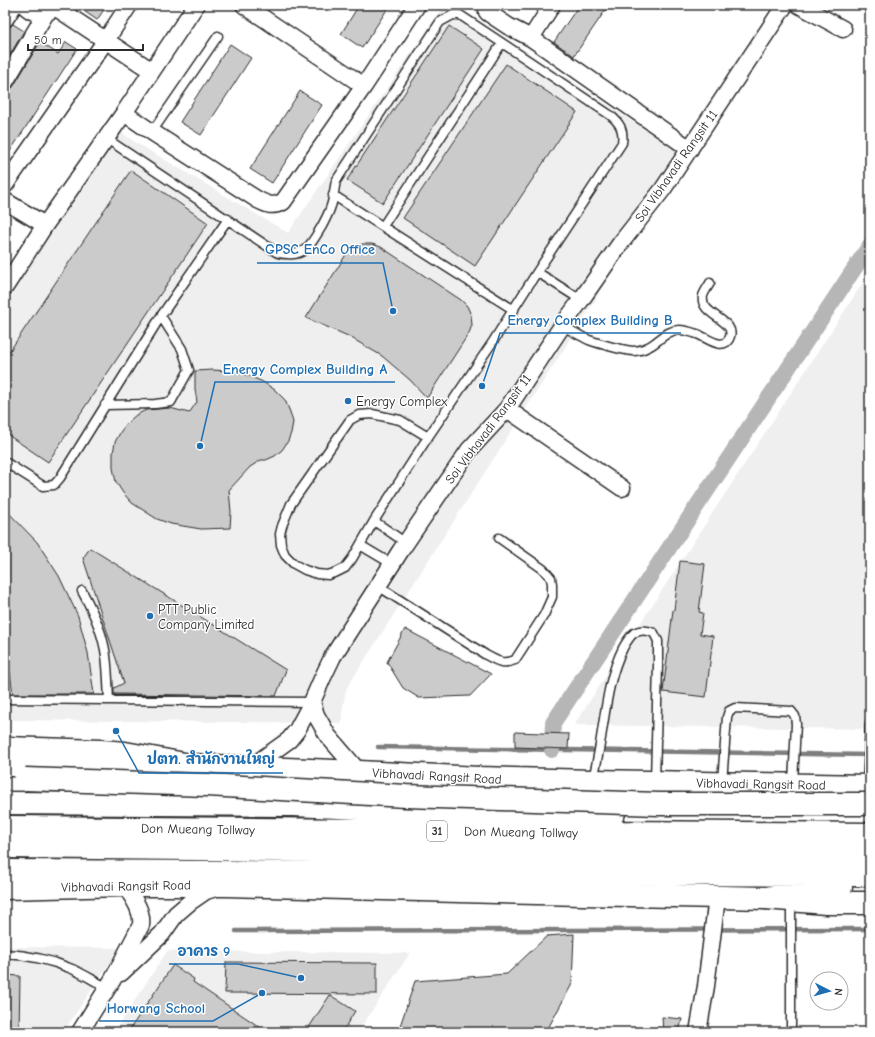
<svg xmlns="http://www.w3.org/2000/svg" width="875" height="1037" font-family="'Comic Neue','Playpen Sans Thai',sans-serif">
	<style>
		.built { fill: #efefef }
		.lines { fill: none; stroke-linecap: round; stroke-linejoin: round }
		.stream { stroke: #7e7e7e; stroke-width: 4.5 }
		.canal { stroke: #b6b6b6; stroke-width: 16 }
		.building { fill: #cbcbcb; stroke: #2b2b2b }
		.lane-casing { stroke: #2b2b2b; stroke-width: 11 }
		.street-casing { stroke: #2b2b2b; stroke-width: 19 }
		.secondary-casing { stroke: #2b2b2b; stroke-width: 25 }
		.highway-casing { stroke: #2b2b2b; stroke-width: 25 }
		.lane { stroke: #fff; stroke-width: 8 }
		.street { stroke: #fff; stroke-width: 16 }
		.secondary { stroke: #fff; stroke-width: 22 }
		.highway { stroke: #fff; stroke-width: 22 }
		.highway-bridge-casing { stroke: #2b2b2b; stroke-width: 25; stroke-linecap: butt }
		.highway-bridge { stroke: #fff; stroke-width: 22 }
		.poi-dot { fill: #1f6fb2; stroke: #fff; stroke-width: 1.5 }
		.labels { text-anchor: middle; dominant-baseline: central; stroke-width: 3; stroke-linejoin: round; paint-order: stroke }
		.shield { fill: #fff; stroke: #6b6b6b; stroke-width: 1 }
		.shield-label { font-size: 12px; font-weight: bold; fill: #2b2b2b }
		.street-label { font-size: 13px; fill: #2b2b2b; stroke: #fff }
		.poi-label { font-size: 13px; fill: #2b2b2b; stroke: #fff; text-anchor: start }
		.leader { fill: none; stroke: #1f6fb2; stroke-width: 1.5 }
		.callout-dot { fill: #1f6fb2; stroke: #fff; stroke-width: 1.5 }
		.callout-label { font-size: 14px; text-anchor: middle; font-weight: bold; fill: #1f6fb2; stroke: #fff; stroke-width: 3; stroke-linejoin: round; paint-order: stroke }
	</style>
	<rect width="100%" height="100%" fill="#fff"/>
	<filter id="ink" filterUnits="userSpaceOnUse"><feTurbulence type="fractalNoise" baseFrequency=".025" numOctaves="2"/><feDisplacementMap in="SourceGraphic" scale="8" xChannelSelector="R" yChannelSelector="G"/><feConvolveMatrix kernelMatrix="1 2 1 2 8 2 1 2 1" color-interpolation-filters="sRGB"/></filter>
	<g filter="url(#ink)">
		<path class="built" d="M444,5h12l221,146 -83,151 -248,387 -4,23v11l-337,-3v-415l114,-175 11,9 158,94z
			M870,271v458l-296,-4 277,-424z
			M5,947l115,1 -57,84h-58z
			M167,951l243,2 -52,79h-244z"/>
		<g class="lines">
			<path class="stream" d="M378,747l492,8
				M236,931l634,-2"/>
			<path class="canal" d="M552,750l1,-27 317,-478"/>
		</g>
		<path class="building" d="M75,5h32l-10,15z
			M359,5h31l-28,43 -21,-14z
			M579,5h30l-35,51 -20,-14z
			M13,24l11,7 -19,32v-35l5,-1z
			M449,26l35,23 -101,154 -36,-23z
			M40,42l18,12 8,-12 11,7 -72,110v-68l5,-1 3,-3z
			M230,44l21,14 -50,77 -21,-13z
			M506,64l71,48 -102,154 -72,-48z
			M300,91l22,14 -50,78 -22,-14z
			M131,170l77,53 -160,239 -43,-29v-75z
			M362,244h10l9,3 80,53 6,6 4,9 1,10 -3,8 -42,65 -17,-18 -28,-24 -34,-20 -42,-18 41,-65 7,-6z
			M212,370l19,1 16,4 16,7 12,8 10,10 5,12 3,10 -2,11 -3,8 -6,9 -7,6 -9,4h-5l-11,7 -21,23 2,22 -1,16 -29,1 -30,-5 -14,-5 -25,-16 -9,-10 -7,-11 -3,-14v-15l2,-11 6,-11 7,-9 8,-7 10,-5 24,-2 19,5 8,-11 -2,-13v-18z
			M5,509l32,33 22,34 19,40 10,37 6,41h-81l-5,-36 -3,-6z
			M90,548l196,122 -10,26 -162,-2v-6l10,-5 -41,-125z
			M680,561l25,3 -6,48 4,1 -3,21 13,2 -7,61 -43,-5 10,-82h1z
			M405,629l86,45 -21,22 -51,2 -16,-10 -16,-26z
			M515,732l54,2 -1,15 -53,-2z
			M574,934l-2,50 -26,48h-148l17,-51 92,-7 40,-38z
			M226,962l151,1v31l-152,-1z
			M173,965l21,14 -1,3 74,50h-139z
			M5,975l15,1 -1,56h-14z
			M330,995l25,16 -13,21h-36z
			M662,1017l20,2 -3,13h-16z"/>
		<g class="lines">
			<g class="lane-casing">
				<path id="lane" d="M152,132l66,-96
					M107,139l169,113c4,2 8,2 12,2 19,2 25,-14 34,-28 3,-6 7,-13 9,-20 3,-8 3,-17 5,-25l104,-159 13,-7h7l150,100c10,8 14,15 12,28l-85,129 -43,68 -66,97 -54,84 -22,38 -7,9 -8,4 -9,3 -11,-1 -12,-4 -11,-6 -9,-9 -4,-10 -1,-11 2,-8 9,-22 59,-84 9,-5 13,-1 28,6 28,17
					M333,195l181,115
					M383,226l119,-183
					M537,272l44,28
					M562,326c9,4 18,10 27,14 11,4 33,10 44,11 4,0 11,-2 15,-4 11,-5 18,-17 31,-17 6,0 12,2 18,4 9,3 25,17 32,5 10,-19 -30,-23 -26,-43 1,-4 5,-9 7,-13
					M105,405l50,-1 16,-2 18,-32 -7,-21 -21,-33
					M5,462l38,24 11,-1 6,-7 101,-162 67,-97
					M374,521l32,22
					M360,545l32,19
					M378,586l108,69c11,6 17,10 29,5l29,-45 8,-18v-13l-1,-6 -8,-9 -44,-31
					M82,591c11,20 21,42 24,65 2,14 2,29 3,44
					M5,699l307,3
					M593,780c3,-14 6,-28 8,-42 5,-31 8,-62 22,-90 3,-5 6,-11 11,-15 7,-4 13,-3 20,0l4,8v24l-3,116
					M722,782l5,-65 2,-6 6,-3 56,3 4,5 1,8 -3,59
					M867,786l3,-63
					M5,954c23,1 46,6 67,15 12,5 24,13 36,19
					M791,1032v-131"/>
			</g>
			<g class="street-casing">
				<path id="street" d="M24,5c8,9 19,11 29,4
					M244,5l120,81
					M799,5l44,24
					M55,7l97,64
					M487,12l21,14 23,12 159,111
					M5,19l9,-14
					M531,38l21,-33
					M5,82l41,-69
					M124,113l28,19 106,68c10,5 14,7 25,2l81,-116 53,-81
					M5,185l101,-145 23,-35
					M5,201l40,24
					M5,287l40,-62 79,-112 72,-108
					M507,409l115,79
					M312,702l4,13 12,21 31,36
					M251,767l38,-27 8,-10 15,-28 10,-23 11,-23 68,-106 68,-100 38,-41 55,-83 19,-26 39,-56 43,-55 122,-184
					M121,973l41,-39 14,-20 14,-12 16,-11 13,-4
					M80,1032l33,-53 28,-54c2,-15 -9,-28 -16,-40
					M698,1032l8,-46 11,-89"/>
			</g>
			<g class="secondary-casing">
				<path id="secondary" d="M5,748l96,3 24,2 65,12 169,7 120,6 114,3 277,5
					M5,888l120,-3h102l270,7 269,6 60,5h44"/>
			</g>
			<g class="highway-casing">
				<path id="highway" d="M5,765h185
					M5,803l288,2 159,7 162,1
					M452,811l27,-33
					M5,827l865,7
					M5,847l541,6h324
					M5,871l865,4
					M766,898l45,-8 30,-2"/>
			</g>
			<use href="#lane" class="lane"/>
			<use href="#street" class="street"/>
			<use href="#secondary" class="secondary"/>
			<use href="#highway" class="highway"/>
			<g class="highway-bridge-casing">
				<path id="highway-bridge" d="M25,779l182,6 199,11 253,8h211"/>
			</g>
			<use href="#highway-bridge" class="highway-bridge"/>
		</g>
	</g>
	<g class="poi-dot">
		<circle cx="348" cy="401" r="4"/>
		<circle cx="150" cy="616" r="4"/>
	</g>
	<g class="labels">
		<rect class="shield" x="427" y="821" width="20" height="20" rx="3"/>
		<g class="shield-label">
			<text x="437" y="831">31</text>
		</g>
		<g class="street-label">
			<text transform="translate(676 166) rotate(-55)">Soi Vibhavadi Rangsit 11</text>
			<text transform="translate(488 429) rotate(-53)">Soi Vibhavadi Rangsit 11</text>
			<text transform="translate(437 776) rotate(3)">Vibhavadi Rangsit Road</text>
			<text transform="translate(761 784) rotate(1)">Vibhavadi Rangsit Road</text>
			<text transform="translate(198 829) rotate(1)">Don Mueang Tollway</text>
			<text transform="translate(521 832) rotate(1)">Don Mueang Tollway</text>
			<text transform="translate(126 886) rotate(-1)">Vibhavadi Rangsit Road</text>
		</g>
		<g class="poi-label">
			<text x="356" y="401">Energy Complex</text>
			<text x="158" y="609">PTT Public<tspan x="158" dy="15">Company Limited</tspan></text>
		</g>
	</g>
	<path class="leader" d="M393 311L383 263H257M482 386L500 333H681M200 446L215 382H395M116 731L139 773H283M301 978L238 964H169M262 993L213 1021H99"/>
	<g class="callout-dot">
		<circle cx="393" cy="311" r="4"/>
		<circle cx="482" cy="386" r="4"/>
		<circle cx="200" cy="446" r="4"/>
		<circle cx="116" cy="731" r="4"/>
		<circle cx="301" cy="978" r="4"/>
		<circle cx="262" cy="993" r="4"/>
	</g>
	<g class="callout-label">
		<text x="320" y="254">GPSC EnCo Office</text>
		<text x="590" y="325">Energy Complex Building B</text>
		<text x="305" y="374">Energy Complex Building A</text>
		<text x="211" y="764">ปตท. สำนักงานใหญ่</text>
		<text x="204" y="956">อาคาร 9</text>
		<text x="156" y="1013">Horwang School</text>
	</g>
	<rect width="875" height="1037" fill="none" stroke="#fff" stroke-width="20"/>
	<rect x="10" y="10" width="855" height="1017" fill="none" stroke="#2b2b2b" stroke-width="1.5" filter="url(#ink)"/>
	<g transform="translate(829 991) rotate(96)"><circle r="19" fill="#ffffff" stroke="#aaaaaa"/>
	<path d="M0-3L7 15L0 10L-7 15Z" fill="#1f6fb2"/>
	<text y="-6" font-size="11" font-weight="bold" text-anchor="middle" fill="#2b2b2b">N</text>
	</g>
	<path d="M28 44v6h115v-6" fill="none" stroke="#2b2b2b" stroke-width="2"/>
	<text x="34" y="44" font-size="12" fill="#2b2b2b" stroke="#ffffff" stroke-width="3" paint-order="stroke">50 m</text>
</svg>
